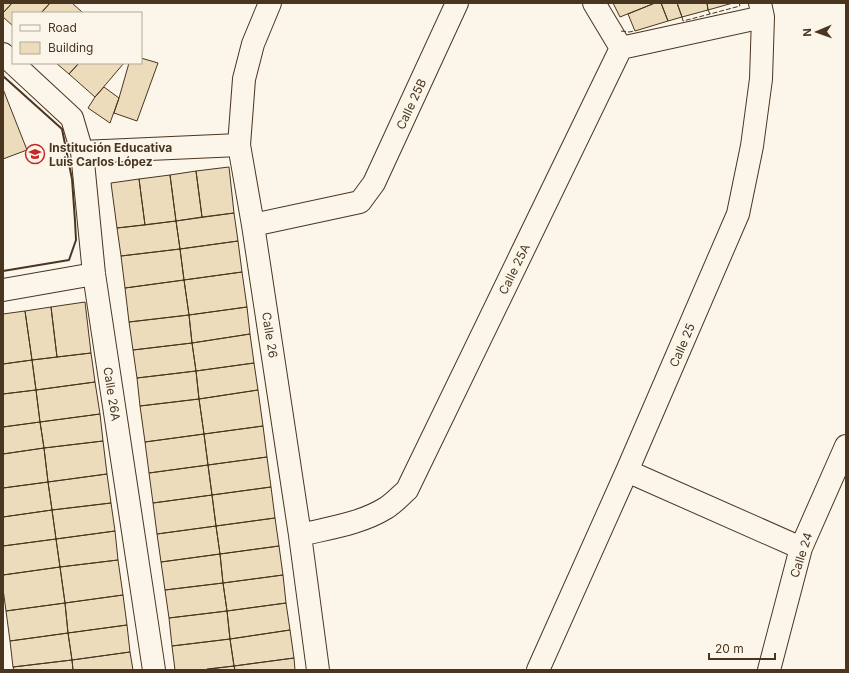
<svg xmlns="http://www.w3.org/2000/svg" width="849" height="673" font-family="Inter,sans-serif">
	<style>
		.building { fill: #ecdcbc; stroke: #4a3520 }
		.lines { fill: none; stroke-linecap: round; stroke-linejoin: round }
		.minor-casing { stroke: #4a3520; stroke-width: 24 }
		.minor { stroke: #fbf6e9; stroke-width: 22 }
		.fence { stroke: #4a3520; stroke-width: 1; stroke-dasharray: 5 2; stroke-linecap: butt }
		.wall { stroke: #4a3520; stroke-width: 2 }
		.labels { text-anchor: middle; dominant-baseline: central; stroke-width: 3; stroke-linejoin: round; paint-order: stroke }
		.street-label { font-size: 12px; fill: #4a3520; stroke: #fbf6e9 }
		.poi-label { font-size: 12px; font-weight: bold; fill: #4a3520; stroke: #fbf6e9; text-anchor: start }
	</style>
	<rect width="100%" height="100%" fill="#fbf6e9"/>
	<path class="building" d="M3,3h9l-9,10z
		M12,3h38l-9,10h-28v13l-10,-9v-4z
		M50,3h22l10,9 -1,1h-40z
		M613,3h42l-35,14z
		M655,3h6l7,18 -33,10 -7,-17z
		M661,3h16l5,14 -14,4z
		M677,3h30l1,7 -26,7z
		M707,3h26l-25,7z
		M141,58l17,5 -21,58 -23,-8 5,-15 10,-35h12z
		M56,63h23l-10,11z
		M79,63h45l-29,34 -26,-23z
		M104,87l15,11 -9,25 -22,-15 7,-11z
		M3,89l24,61 -24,9z
		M229,167l5,46 -32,4 -6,-46z
		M196,171l6,46 -26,4 -6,-46z
		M170,175l6,46 -31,4 -6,-46z
		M139,179l6,46 -28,3 -6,-45z
		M234,213l4,28 -58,8 -4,-28z
		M176,221l4,28 -59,7 -4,-28z
		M238,241l4,31 -58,8 -4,-31z
		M180,249l4,31 -59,8 -4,-32z
		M242,272l5,35 -58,8 -5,-35z
		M184,280l5,35 -60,7 -4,-34z
		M85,302l6,51 -34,4 -6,-50z
		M51,307l6,50 -25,3 -7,-49z
		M247,307l3,27 -58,9 -3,-28z
		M25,311l7,49 -29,4v-50z
		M189,315l3,28 -59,7 -4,-28z
		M250,334l4,29 -58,8 -4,-28z
		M192,343l4,28 -59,7 -4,-28z
		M91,353l4,29 -59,8 -4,-30z
		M32,360l4,30 -33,4v-30z
		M254,363l4,27 -59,9 -3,-28z
		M196,371l3,28 -59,7 -3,-28z
		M95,382l5,32 -60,8 -4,-32z
		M36,390l4,32 -37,5v-33z
		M258,390l5,36 -59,8 -5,-35z
		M199,399l5,35 -59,8 -5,-36z
		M100,414l3,27 -59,7 -4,-26z
		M40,422l4,26 -41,6v-27z
		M263,426l4,31 -59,8 -4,-31z
		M204,434l4,31 -59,8 -4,-31z
		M103,441l4,33 -59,8 -4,-34z
		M44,448l4,34 -45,6v-34z
		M267,457l4,30 -59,8 -4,-30z
		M208,465l4,30 -59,8 -4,-30z
		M107,474l4,29 -59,7 -4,-28z
		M48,482l4,28 -49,7v-29z
		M271,487l4,31 -59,8 -4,-31z
		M212,495l4,31 -59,8 -4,-31z
		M111,503l4,28 -59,8 -4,-29z
		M52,510l4,29 -53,7v-29z
		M275,518l4,28 -59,8 -4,-28z
		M216,526l4,28 -59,8 -4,-28z
		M115,531l3,29 -58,7 -4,-28z
		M56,539l4,28 -57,8v-29z
		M279,546l4,29 -60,8 -3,-29z
		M220,554l3,29 -58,7 -4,-28z
		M118,560l5,35 -58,8 -5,-36z
		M60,567l5,36 -59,8 -3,-22v-14z
		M283,575l3,28 -59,8 -4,-28z
		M223,583l4,28 -58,7 -4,-28z
		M123,595l4,30 -59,8 -3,-30z
		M65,603l3,30 -58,8 -4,-30z
		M286,603l4,27 -60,9 -3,-28z
		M227,611l3,28 -58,7 -3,-28z
		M127,625l3,27 -58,8 -4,-27z
		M290,630l4,28 -60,8 -4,-27z
		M68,633l4,27 -59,7 -3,-26z
		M230,639l4,27 -32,4h-27l-3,-24z
		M130,652l3,18h-60l-1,-10z
		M294,658l1,12h-60l-1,-4z
		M72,660l1,10h-59l-1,-3z
		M234,666l1,4h-27l-1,-1z"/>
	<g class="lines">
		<g class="minor-casing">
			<path id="minor" d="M270,3l-17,41 -9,35 -5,66 14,80 47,310 18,135
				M594,3l27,45
				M621,48l142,-31
				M3,54l69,64 10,34 12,122 60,396
				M82,152l157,-7
				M253,225l107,-23 14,-19 83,-180
				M3,290l91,-16
				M627,471l174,77
				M300,535c29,-7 60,-11 86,-27 8,-5 14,-12 21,-18l214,-442
				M538,670l89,-199 111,-257 14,-68 9,-67 2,-62 -3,-14
				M769,670l32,-122 45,-102"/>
		</g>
		<use href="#minor" class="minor"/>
		<path class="fence" d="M708,10l2,4 30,-8 -1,-3
			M682,17l1,4 27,-7 -1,-2
			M621,31l8,1 6,-1"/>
		<path class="wall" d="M3,76l59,53 10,50 3,42 1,19 -7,20 -66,11"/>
	</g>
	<defs>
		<g id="school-ring" transform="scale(1)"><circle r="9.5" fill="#fbf6e9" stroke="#c62828" stroke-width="1.5"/><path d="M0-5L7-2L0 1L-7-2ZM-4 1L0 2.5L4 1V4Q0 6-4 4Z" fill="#c62828"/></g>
	</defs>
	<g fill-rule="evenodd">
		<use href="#school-ring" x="35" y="154"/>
	</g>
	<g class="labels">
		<g class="street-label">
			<text transform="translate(411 104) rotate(-65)">Calle 25B</text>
			<text transform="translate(514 269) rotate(-64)">Calle 25A</text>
			<text transform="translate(270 335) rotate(81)">Calle 26</text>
			<text transform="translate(682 345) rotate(-67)">Calle 25</text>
			<text transform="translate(112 394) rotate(81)">Calle 26A</text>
			<text transform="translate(801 555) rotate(-72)">Calle 24</text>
		</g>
		<g class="poi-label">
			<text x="49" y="147">Institución Educativa<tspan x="49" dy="14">Luis Carlos López</tspan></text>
		</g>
	</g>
	<rect width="849" height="673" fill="none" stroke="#4a3520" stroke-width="8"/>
	<rect x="12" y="12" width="130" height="52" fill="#fbf6e9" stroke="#b4a999"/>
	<rect x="20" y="25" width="20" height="6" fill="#fbf6e9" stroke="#b4a999"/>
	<text x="48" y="32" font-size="12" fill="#4a3520">Road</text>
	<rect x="20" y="42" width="20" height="12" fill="#ecdcbc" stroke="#b4a999"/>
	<text x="48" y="52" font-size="12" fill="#4a3520">Building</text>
	<g transform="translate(817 32) rotate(268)" stroke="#fbf6e9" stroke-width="3" paint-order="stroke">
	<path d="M0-3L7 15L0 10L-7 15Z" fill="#4a3520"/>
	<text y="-6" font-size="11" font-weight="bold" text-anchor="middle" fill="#4a3520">N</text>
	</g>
	<path d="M709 653v6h66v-6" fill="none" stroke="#4a3520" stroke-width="2"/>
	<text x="715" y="653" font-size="12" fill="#4a3520" stroke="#fbf6e9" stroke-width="3" paint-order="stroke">20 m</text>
</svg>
